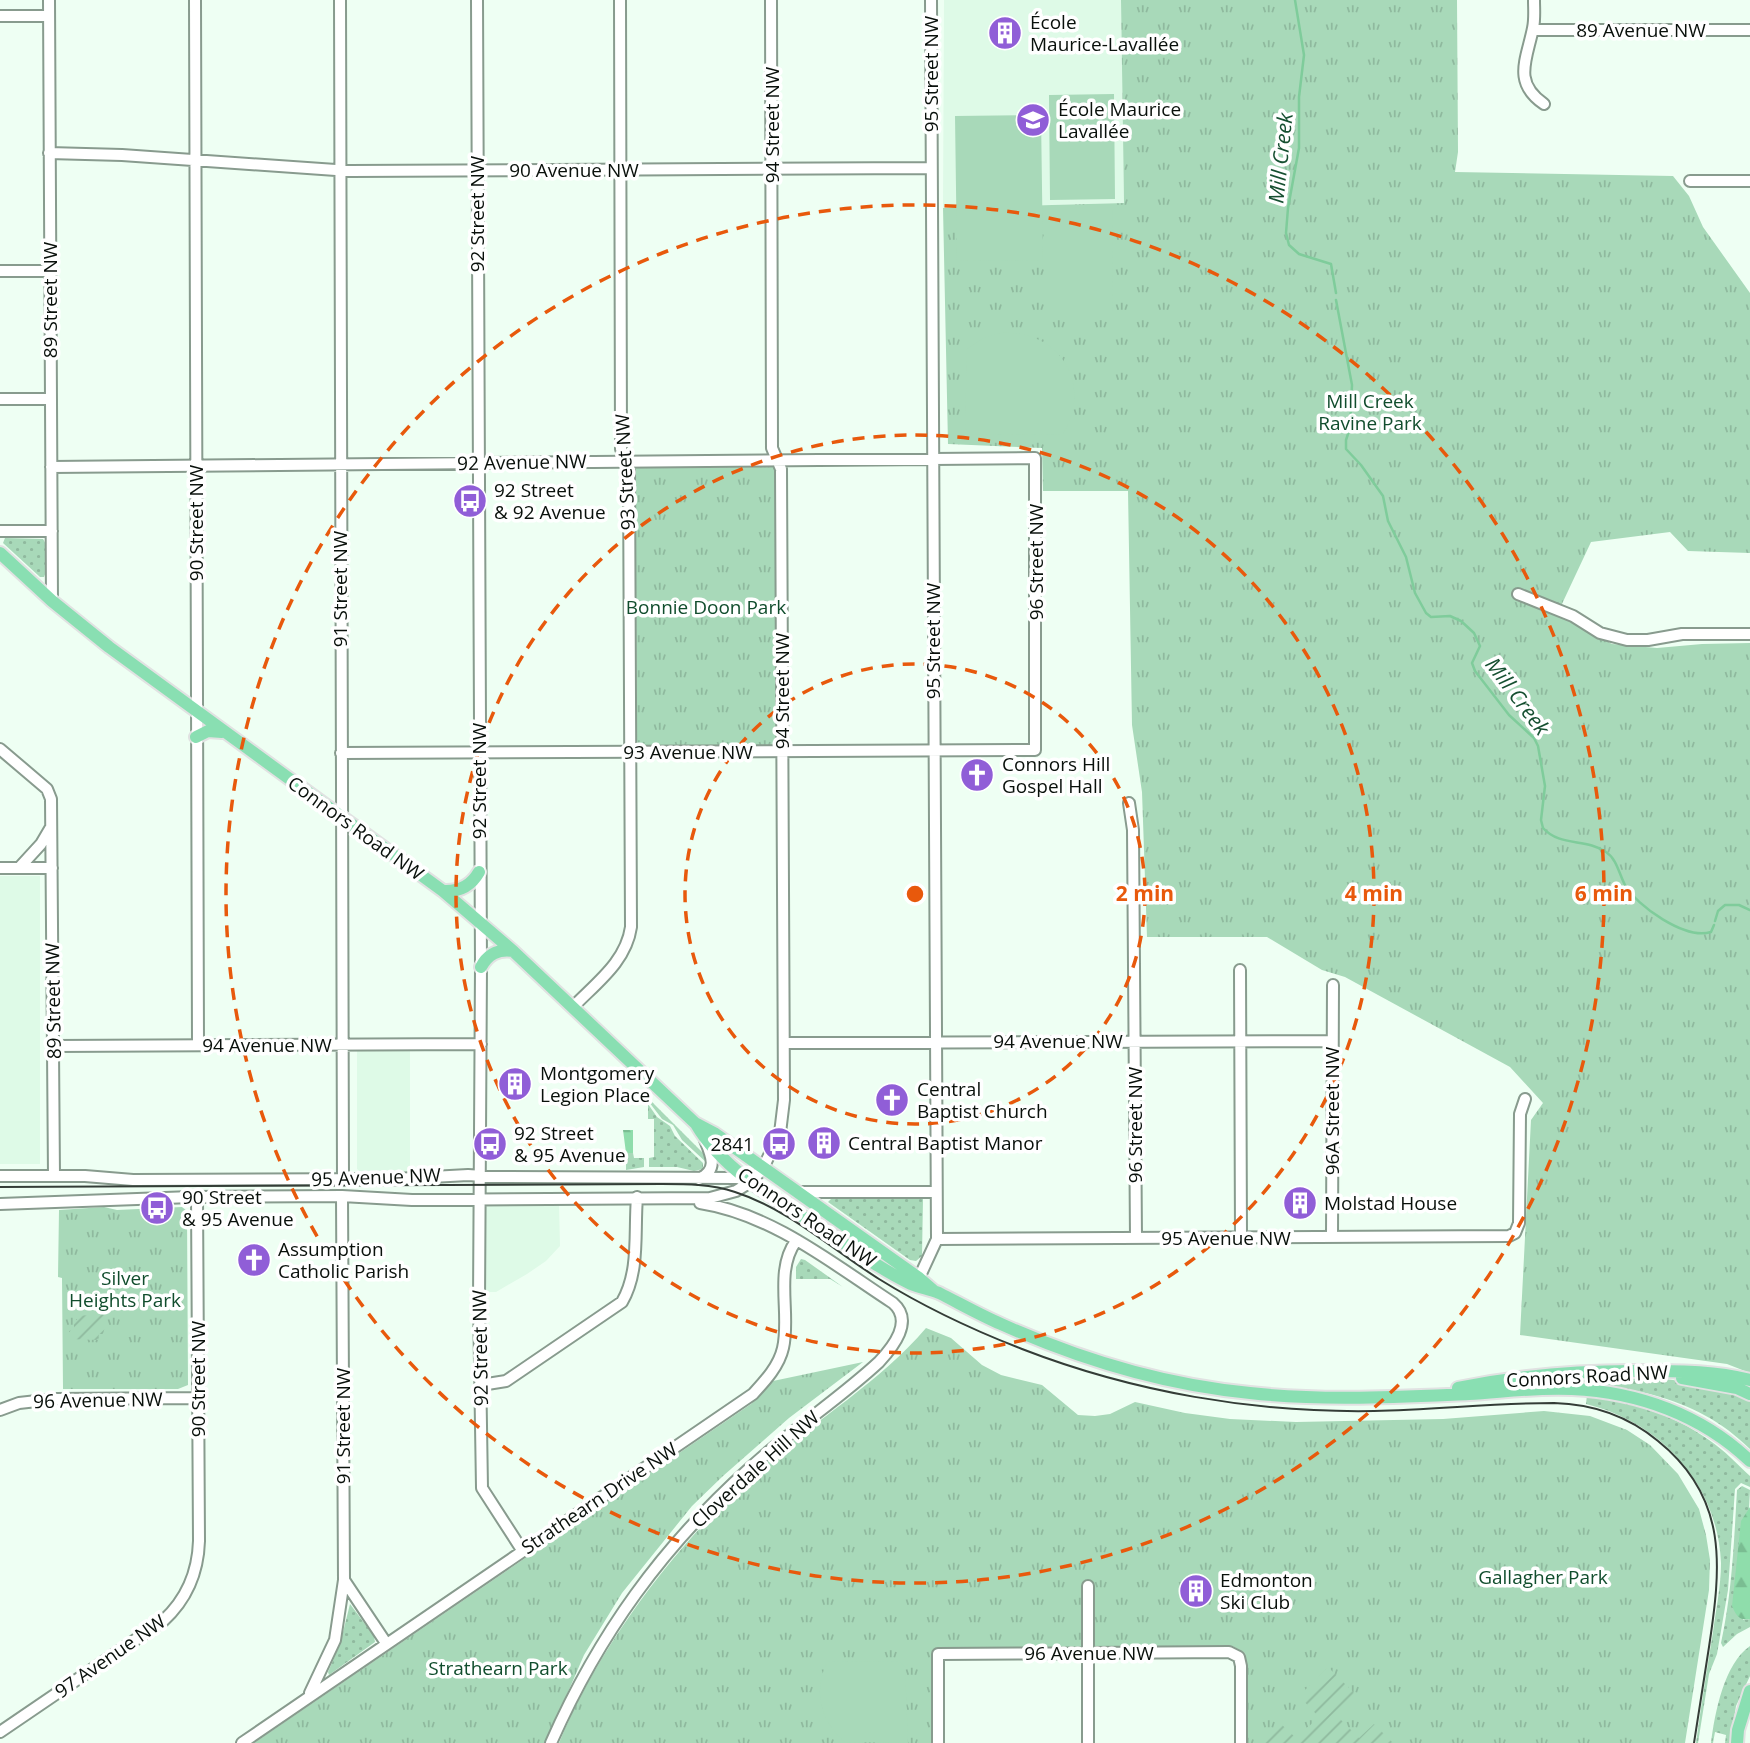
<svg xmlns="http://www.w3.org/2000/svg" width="1750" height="1743" font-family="'Open Sans',sans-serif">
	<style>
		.built { fill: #defae7 }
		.grass { fill: url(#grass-dots) }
		.forest { fill: url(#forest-firs) }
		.park { fill: url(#park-tufts) }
		.garden { fill: url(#garden-furrows) }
		.pitch { fill: #a8d9b9 }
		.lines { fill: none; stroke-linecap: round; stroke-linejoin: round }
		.stream { stroke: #7fcc9b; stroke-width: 2.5 }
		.minor-casing { stroke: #889b8e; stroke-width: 14 }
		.major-casing { stroke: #e1e2e2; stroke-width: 16 }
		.minor { stroke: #fff; stroke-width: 10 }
		.major { stroke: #89dfb2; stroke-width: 12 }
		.tram { stroke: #343d37; stroke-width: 2 }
		.ring { fill: none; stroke: #e8590c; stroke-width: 3.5; stroke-dasharray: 12 9 }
		.labels { text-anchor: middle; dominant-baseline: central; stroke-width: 7; stroke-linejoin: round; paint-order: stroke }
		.poi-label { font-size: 19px; fill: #09100b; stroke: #fff; text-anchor: start }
		.street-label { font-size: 19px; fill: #09100b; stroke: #fff }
		.park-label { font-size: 19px; fill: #114d2d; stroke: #fff }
		.water-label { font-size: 21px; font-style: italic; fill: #165031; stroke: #fff }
		.centre { fill: #e8590c; stroke: #fff; stroke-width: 3.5 }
		.ring-label { font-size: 21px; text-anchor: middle; font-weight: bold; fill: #e8590c; stroke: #fff; stroke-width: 7; stroke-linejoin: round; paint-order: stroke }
	</style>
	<defs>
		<pattern id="grass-dots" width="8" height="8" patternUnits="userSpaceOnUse" patternTransform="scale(1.75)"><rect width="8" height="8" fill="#a8d9b9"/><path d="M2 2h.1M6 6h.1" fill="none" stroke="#8fb99e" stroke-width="1.8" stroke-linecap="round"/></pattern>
		<pattern id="forest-firs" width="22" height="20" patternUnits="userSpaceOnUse" patternTransform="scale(1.75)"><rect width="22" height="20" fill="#8fddab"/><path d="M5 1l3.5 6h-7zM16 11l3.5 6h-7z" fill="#7abd92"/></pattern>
		<pattern id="park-tufts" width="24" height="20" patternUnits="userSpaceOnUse" patternTransform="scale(1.75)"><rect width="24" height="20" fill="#a8d9b9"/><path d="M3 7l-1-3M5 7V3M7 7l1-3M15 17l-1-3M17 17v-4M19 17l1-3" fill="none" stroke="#8fb99e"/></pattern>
		<pattern id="garden-furrows" width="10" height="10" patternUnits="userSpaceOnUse" patternTransform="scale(1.75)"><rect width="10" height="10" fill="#a8d9b9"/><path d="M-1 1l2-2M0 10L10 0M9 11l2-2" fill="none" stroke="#8fb99e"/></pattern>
	</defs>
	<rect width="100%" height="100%" fill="#eefff3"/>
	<path class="built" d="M944,0h177l3,203 -181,5z
		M0,876h40v288h-40z
		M357,1050h53v126h-44l-9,-7z
		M559,1204l1,42 -14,15 -19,13 -31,18h-10v-86z"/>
	<path class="grass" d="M5,538l38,1c6,8 6,28 1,38h-4l-37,-34z
		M649,1102h3l54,54 1,7 -25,-23 -9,-15 -11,-6z
		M648,1104l9,13 13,9 5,10 28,27v6l-9,2 -17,-4h-28v-9l5,-1v-38h-6z
		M626,1153h7l1,5h10v9l-18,3z
		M832,1198h91l-1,58 -6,5 -6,-1 -82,-58z
		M801,1259l4,1 38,27 -13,-8h-34v-12z
		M1588,1376c54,2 113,0 162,24v49c-55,-55 -131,-66 -206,-67v-5z
		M1587,1395c44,8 85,18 122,45 15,10 28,24 41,36v11l-9,-4 -6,6 -7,101 -11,64 -8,20 -11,69h-2c5,-37 11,-74 17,-111 3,-23 8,-46 8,-69 -3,-78 -60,-141 -135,-159z
		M1742,1486l8,4 -7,130 7,-1v8l-13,7 -14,13 -2,-4c11,-50 13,-101 16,-153z
		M350,1604l24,32 1,6 -46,33 -1,-3 12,-28z
		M1750,1646v30l-14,30 -6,37h-5l1,-8 -11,-3 -2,11h-2c4,-31 13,-79 39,-97z"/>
	<path class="forest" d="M623,1130h10v23h-7z
		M1750,1507v112c-11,2 -14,-4 -18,-13l9,-85z"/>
	<path class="park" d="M1121,0h336l1,152 -3,20 218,4 16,20 14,31 47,66v260l-62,-2 -18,-19 -79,10 -30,64 20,21 31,17 45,4 45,-4 48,-1v730l-23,-9 -207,-29 11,-215 12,-17 -33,-36 -165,-90 -23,-7 -55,-33h-120l-5,-145 -10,-67 -4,-234h-85l-1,-43 -94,-4 -5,-236 181,-5z
		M775,467l2,279 -140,1 -2,-279z
		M104,1207l13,3 65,-3 5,4 1,174 -10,4h-115l-1,-111 -4,-1 1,-67z
		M926,1328l25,10 31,27 19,10 41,10 36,30 17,1 15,-2 25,-12 50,11 45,6 66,3 147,-3 101,-8 46,5 37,14 23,15 28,29 21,35 7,26 4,25 -1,30 -24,153h-437l-2,-81 -1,-9 -13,-7 -292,2 -6,5 -3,11v79h-372c42,-102 122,-205 204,-277 54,-47 117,-84 163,-138z
		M863,1362l-74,56 -66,58 -31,30 -70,87 -38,62 -38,88h-292l497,-339 22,-23z"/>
	<path class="garden" d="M103,1314l4,4 -4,16h-4l-1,6 -29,-1v-8l5,-1v-10h3v-4z
		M1328,1667l30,30 -20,20 21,21 15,-14 19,19h-131l19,-19 15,14 23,-21 -20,-21z"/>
	<path class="pitch" d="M1114,94l1,105 -65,1 -1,-105z
		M1041,115l2,145 -86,1 -2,-145z
		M1051,209h62l-1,105h-61z
		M1000,333c58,-5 94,50 63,101l-91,1 -7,-6 2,-80 15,-10z
		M899,1661l6,6 3,76 -63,-1c-25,-21 -32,-51 -18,-80z"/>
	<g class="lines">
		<path class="stream" d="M1295,0l9,55 -5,42v51l-11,60 -2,25 3,12 10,9 32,10 5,29
			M1336,300l16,85 -2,43 -4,12v9l15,16 22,31 5,25 18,36 9,36 11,20 5,4 19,-1 11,5 13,12 6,13 -8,17 3,8 34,44 25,23 4,8 7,40 -4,34 2,8c17,19 43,10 63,24 11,7 13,22 19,33 12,21 60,55 86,47l3,-7
			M1715,921l3,-10 7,-6h14l11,5"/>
		<g class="minor-casing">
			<path id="minor" d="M49,0l3,601
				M195,0l3,1045
				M340,0l3,1179
				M477,0l4,967 -2,334 3,187 40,62
				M1534,0c0,9 1,19 -1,28 -6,31 -21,54 11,76
				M0,16h48
				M1533,30h217
				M49,153l73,2 228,16 580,-3
				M1690,181h60
				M0,271h50
				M0,399h51
				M51,467l984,-9v292l-694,3
				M0,531h52
				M1518,594l55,22 27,17 27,7h21l34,-6h68
				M0,749l47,40 4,10 3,377
				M1129,803l4,27 3,408
				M0,868h52
				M19,868l22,-24 10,-17
				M1240,970l1,267
				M573,1007c23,-24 53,-45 58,-80l-2,-458 -8,-20 -1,-449
				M784,1043l548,-2
				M54,1046l427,-2
				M0,1176h85l48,4 262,-1 73,-4 29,2 240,1 12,2
				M699,1179c19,-9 13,-22 6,-39
				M796,1192h140
				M342,1196l2,384 42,63
				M0,1204l192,-7 150,-1 70,4 298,-2 26,-7 16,-10 11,-13 17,-35 4,-33 -3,-631 -9,-21 -1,-448
				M1332,1237l1,-252
				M937,1239l572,-3 6,-3 4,-10 1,-109 5,-15
				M919,1278l18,-39 -6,-1239
				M481,1385l25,-4 116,-79c18,-31 12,-69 15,-105
				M0,1410l19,-7 36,-4 143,-1
				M1088,1586v157
				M310,1693l25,-53 9,-60
				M0,1732l163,-111c24,-22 35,-48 36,-80l-2,-344
				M242,1743l511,-349c12,-13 26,-28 30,-46 8,-34 -9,-77 13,-107
				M551,1743c48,-109 111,-196 199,-275 41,-38 88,-68 129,-106 14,-15 35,-41 14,-59 -60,-39 -121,-89 -193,-100
				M938,1743v-89l291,-2 10,5 2,9v77"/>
		</g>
		<g class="major-casing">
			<path id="major" d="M0,553l52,48 57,46 334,244 70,60 182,172 19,10 205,145 15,13
				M196,737l12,-6 14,1
				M443,891c16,1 28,-5 36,-19
				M481,967c7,-13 17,-18 32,-16
				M696,1124c29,50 90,81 137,112 25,17 51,35 78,48 9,4 19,5 28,9 20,10 41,22 62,31 78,35 164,61 249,69 72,8 146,4 219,1 34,-2 69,-7 103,-5 66,3 130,26 178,72
				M1682,1378l55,10 13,6
				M1458,1388c63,-13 126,-18 190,-17 35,0 68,0 102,9
				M1737,1743l1,-13 12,-39"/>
		</g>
		<use href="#minor" class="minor"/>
		<use href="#major" class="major"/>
		<path class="tram" d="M0,1187l662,-3c24,0 49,0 73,8 53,17 98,58 144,87 45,28 94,51 143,70 111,43 232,64 352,62 60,-1 120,-8 180,-8 38,1 74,13 104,38 71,57 63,126 51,206 -5,32 -10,64 -15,96"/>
	</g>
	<g class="ring">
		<circle cx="915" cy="894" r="230"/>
		<circle cx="915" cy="894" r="459"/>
		<circle cx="915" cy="894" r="689"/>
	</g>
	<defs>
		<g id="building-disc" transform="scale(1.75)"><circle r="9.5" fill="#905ed7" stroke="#fff"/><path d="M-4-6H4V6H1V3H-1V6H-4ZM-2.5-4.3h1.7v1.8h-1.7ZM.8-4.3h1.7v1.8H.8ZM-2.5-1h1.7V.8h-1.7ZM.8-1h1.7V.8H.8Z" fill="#fff"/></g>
		<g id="school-disc" transform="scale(1.75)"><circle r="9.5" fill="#905ed7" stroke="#fff"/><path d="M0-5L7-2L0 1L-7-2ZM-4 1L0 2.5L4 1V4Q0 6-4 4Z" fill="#fff"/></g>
		<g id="bus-disc" transform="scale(1.75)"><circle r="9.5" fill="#905ed7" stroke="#fff"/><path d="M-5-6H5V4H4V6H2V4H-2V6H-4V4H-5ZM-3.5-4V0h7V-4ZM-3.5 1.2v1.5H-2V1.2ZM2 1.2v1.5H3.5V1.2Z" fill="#fff"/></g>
		<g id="church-disc" transform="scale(1.75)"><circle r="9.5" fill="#905ed7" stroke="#fff"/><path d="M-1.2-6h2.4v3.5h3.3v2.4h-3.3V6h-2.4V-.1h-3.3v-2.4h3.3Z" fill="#fff"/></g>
	</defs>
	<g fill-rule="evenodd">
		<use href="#building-disc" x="1005" y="33"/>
		<use href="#school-disc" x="1033" y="120"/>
		<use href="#bus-disc" x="470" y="501"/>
		<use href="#church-disc" x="977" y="775"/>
		<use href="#building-disc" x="515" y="1084"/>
		<use href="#church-disc" x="892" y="1100"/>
		<use href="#building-disc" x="824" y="1143"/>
		<use href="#bus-disc" x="490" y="1144"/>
		<use href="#bus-disc" x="779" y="1144"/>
		<use href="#building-disc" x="1300" y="1203"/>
		<use href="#bus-disc" x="157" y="1208"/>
		<use href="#church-disc" x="254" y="1260"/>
		<use href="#building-disc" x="1196" y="1591"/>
	</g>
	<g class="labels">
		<g class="poi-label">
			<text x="1030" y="22">École<tspan x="1030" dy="22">Maurice-Lavallée</tspan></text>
			<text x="1058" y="109">École Maurice<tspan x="1058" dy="22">Lavallée</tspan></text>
			<text x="494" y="490">92 Street<tspan x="494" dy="22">&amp; 92 Avenue</tspan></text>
			<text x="1002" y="764">Connors Hill<tspan x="1002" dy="22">Gospel Hall</tspan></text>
			<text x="540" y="1073">Montgomery<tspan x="540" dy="22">Legion Place</tspan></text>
			<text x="917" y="1089">Central<tspan x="917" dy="22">Baptist Church</tspan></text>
			<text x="514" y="1133">92 Street<tspan x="514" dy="22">&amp; 95 Avenue</tspan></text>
			<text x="848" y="1143">Central Baptist Manor</text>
			<text x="754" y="1144" text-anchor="end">2841</text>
			<text x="182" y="1197">90 Street<tspan x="182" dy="22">&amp; 95 Avenue</tspan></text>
			<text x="1324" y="1203">Molstad House</text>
			<text x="278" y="1249">Assumption<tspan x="278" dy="22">Catholic Parish</tspan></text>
			<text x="1220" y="1580">Edmonton<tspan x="1220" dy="22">Ski Club</tspan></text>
		</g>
		<g class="street-label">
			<text x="1641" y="30">89 Avenue NW</text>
			<text transform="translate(931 74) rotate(-90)">95 Street NW</text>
			<text transform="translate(772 125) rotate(-90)">94 Street NW</text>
			<text x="574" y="170">90 Avenue NW</text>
			<text transform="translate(477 214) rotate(-90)">92 Street NW</text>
			<text transform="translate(50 300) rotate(-90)">89 Street NW</text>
			<text transform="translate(522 462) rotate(-1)">92 Avenue NW</text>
			<text transform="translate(625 472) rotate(-93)">93 Street NW</text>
			<text transform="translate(196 523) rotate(-90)">90 Street NW</text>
			<text transform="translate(1036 562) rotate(-90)">96 Street NW</text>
			<text transform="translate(340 589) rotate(-90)">91 Street NW</text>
			<text transform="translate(933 641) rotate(-90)">95 Street NW</text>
			<text transform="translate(782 691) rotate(-90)">94 Street NW</text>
			<text x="688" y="752">93 Avenue NW</text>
			<text transform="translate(479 781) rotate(-90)">92 Street NW</text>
			<text transform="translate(356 828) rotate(36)">Connors Road NW</text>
			<text transform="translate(53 1001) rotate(-91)">89 Street NW</text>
			<text x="1058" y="1041">94 Avenue NW</text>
			<text x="267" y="1045">94 Avenue NW</text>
			<text transform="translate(1332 1111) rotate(-90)">96A Street NW</text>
			<text transform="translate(1135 1125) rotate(-90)">96 Street NW</text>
			<text transform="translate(376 1177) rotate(-2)">95 Avenue NW</text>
			<text transform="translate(807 1217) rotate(34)">Connors Road NW</text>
			<text x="1226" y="1238">95 Avenue NW</text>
			<text transform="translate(480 1348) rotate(-91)">92 Street NW</text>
			<text transform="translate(1587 1376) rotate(-3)">Connors Road NW</text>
			<text transform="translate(198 1379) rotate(-90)">90 Street NW</text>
			<text transform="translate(98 1400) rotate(-1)">96 Avenue NW</text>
			<text transform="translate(343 1426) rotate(-90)">91 Street NW</text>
			<text transform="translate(755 1469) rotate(-42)">Cloverdale Hill NW</text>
			<text transform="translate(599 1498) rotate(-34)">Strathearn Drive NW</text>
			<text x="1089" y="1653">96 Avenue NW</text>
			<text transform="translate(110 1656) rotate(-35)">97 Avenue NW</text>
		</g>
		<g class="park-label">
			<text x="1370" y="401">Mill Creek<tspan x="1370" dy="22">Ravine Park</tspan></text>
			<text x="706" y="607">Bonnie Doon Park</text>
			<text x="125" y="1278">Silver<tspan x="125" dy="22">Heights Park</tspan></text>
			<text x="1543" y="1577">Gallagher Park</text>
			<text x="498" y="1668">Strathearn Park</text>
		</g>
		<g class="water-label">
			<text transform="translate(1280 158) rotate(-84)">Mill Creek</text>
			<text transform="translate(1518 696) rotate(53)">Mill Creek</text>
		</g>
	</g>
	<circle cx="915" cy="894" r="10" class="centre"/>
	<g class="ring-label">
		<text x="1145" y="901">2 min</text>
		<text x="1374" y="901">4 min</text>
		<text x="1604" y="901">6 min</text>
	</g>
</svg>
